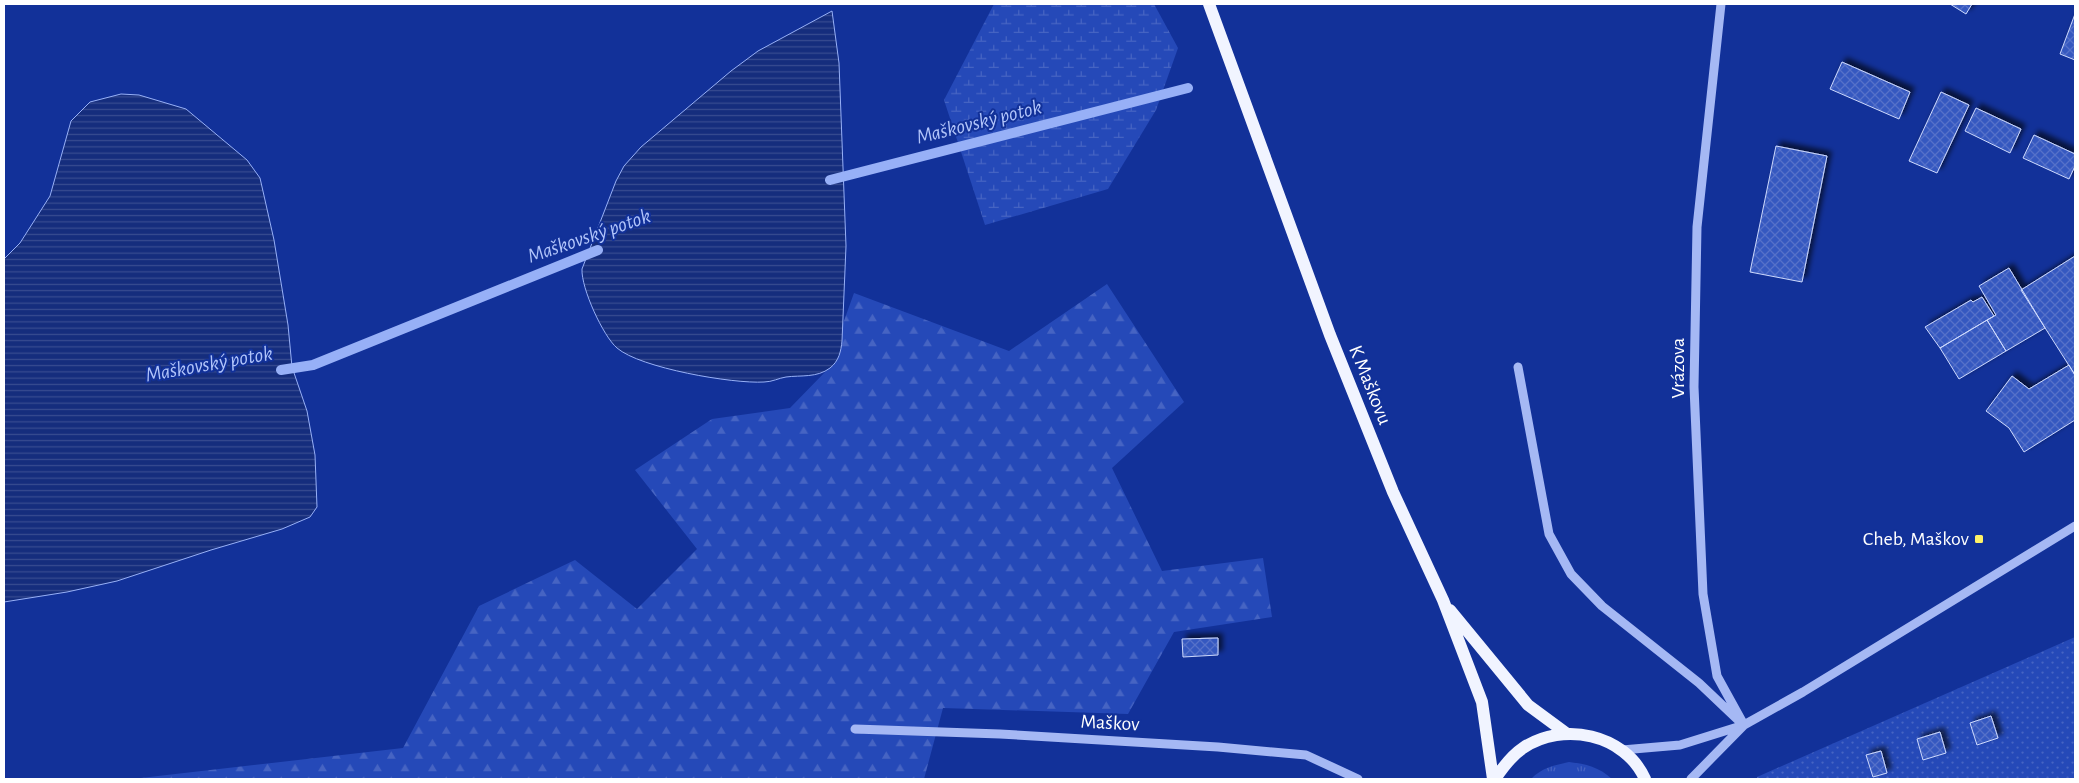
<svg xmlns="http://www.w3.org/2000/svg" width="2079" height="783" font-family="'Alegreya Sans',sans-serif">
	<style>
		.grass { fill: url(#grass-tufts) }
		.forest { fill: url(#forest-firs) }
		.wetland { fill: url(#wetland-marsh) }
		.garden { fill: url(#garden-dots) }
		.water { fill: url(#water-rules); stroke: #97b0f7 }
		.lines { fill: none; stroke-linecap: round; stroke-linejoin: round }
		.stream { stroke: #97b0f7; stroke-width: 10 }
		.building { fill: url(#building-cross-hatch); stroke: #cdd9fd; filter: url(#shadow) }
		.minor { stroke: #a5b8f4; stroke-width: 9 }
		.major { stroke: #f1f4ff; stroke-width: 12 }
		.poi-dot { fill: #fff267; stroke: #123199; stroke-width: 2 }
		.labels { text-anchor: middle; dominant-baseline: central; stroke-width: 4; stroke-linejoin: round; paint-order: stroke }
		.street-label { font-size: 20px; fill: #fff; stroke: #123199 }
		.poi-label { font-size: 20px; fill: #fff; stroke: #123199; text-anchor: end }
		.water-label { font-size: 21px; font-style: italic; fill: #b1c4fa; stroke: #123199 }
	</style>
	<defs>
		<pattern id="grass-tufts" width="24" height="20" patternUnits="userSpaceOnUse" patternTransform="scale(1.25)"><rect width="24" height="20" fill="#2549b8"/><path d="M3 7l-1-3M5 7V3M7 7l1-3M15 17l-1-3M17 17v-4M19 17l1-3" fill="none" stroke="#4664c3"/></pattern>
		<pattern id="forest-firs" width="22" height="20" patternUnits="userSpaceOnUse" patternTransform="scale(1.25)"><rect width="22" height="20" fill="#2549b8"/><path d="M5 1l3.5 6h-7zM16 11l3.5 6h-7z" fill="#4664c3"/></pattern>
		<pattern id="wetland-marsh" width="20" height="14" patternUnits="userSpaceOnUse" patternTransform="scale(1.25)"><rect width="20" height="14" fill="#2549b8"/><path d="M1 5h8M5 5V1M11 12h8M15 12V8" fill="none" stroke="#4664c3"/></pattern>
		<pattern id="garden-dots" width="8" height="8" patternUnits="userSpaceOnUse" patternTransform="scale(1.25)"><rect width="8" height="8" fill="#2549b8"/><path d="M2 2h.1M6 6h.1" fill="none" stroke="#4664c3" stroke-width="1.8" stroke-linecap="round"/></pattern>
		<pattern id="water-rules" width="6" height="5" patternUnits="userSpaceOnUse" patternTransform="scale(1.25)"><rect width="6" height="5" fill="#152d7d"/><path d="M0 2.5h6" fill="none" stroke="#384c90"/></pattern>
		<pattern id="building-cross-hatch" width="8" height="8" patternUnits="userSpaceOnUse" patternTransform="scale(1.25)"><rect width="8" height="8" fill="#3658c0"/><path d="M0 0l8 8M0 8l8-8" fill="none" stroke="#5471c9"/></pattern>
		<filter id="shadow"><feDropShadow dx="4.5" dy="-4.5" stdDeviation="2.5" flood-color="#0009"/></filter>
	</defs>
	<rect width="100%" height="100%" fill="#123199"/>
	<path class="grass" d="M1569,762c17,2 30,5 43,17h-81c10,-11 24,-14 38,-17z"/>
	<path class="forest" d="M1107,284l77,118 -72,66 50,103 101,-13 9,59 -98,15 -46,82 -185,-6 -19,71h-792l271,-31 76,-142 96,-46 62,49 60,-60 -62,-79 77,-51 78,-11 36,-37 28,-78 155,58z"/>
	<path class="wetland" d="M994,4h160l24,44 -22,62 -48,79 -123,36 -41,-125z"/>
	<path class="garden" d="M2075,637v142h-318v-2z"/>
	<path class="water" d="M832,11l7,52 7,183 -4,95c-1,10 -3,20 -12,27 -13,10 -29,7 -44,9 -7,1 -14,5 -22,5 -31,2 -124,-14 -147,-34 -14,-12 -36,-60 -35,-79l34,-88 8,-15 17,-19 90,-76 27,-20z
		M121,94l18,1 47,14 61,51 13,18 14,62 14,85 4,42 15,44 8,44 2,52 -7,10 -28,12 -71,21 -94,31 -50,11 -63,10v-343l16,-16 30,-47 21,-75 19,-19z"/>
	<g class="lines">
		<path class="stream" d="M830,180l358,-92
			M281,370l32,-5 285,-115"/>
	</g>
	<path class="building" d="M1950,4h22l-6,10z
		M2075,14v46l-15,-6z
		M1842,62l68,30 -11,27 -69,-30z
		M1941,92l28,13 -32,68 -28,-12z
		M1976,108l45,21 -11,24 -45,-22z
		M2034,135l41,19v12l-6,13 -46,-21z
		M1776,146l51,10 -25,126 -52,-10z
		M2075,256v119l-54,-85z
		M2009,268l36,60 -39,23 -19,-31 9,-5 -17,-29z
		M1982,297l12,19 -54,32 -15,-21 46,-27 2,2z
		M1987,320l19,31 -47,28 -19,-31z
		M2069,365l6,10v45l-51,32 -15,-24 -23,-17 26,-35 17,13z
		M1218,638v17l-35,2 -1,-18z
		M1991,716l7,22 -21,7 -7,-22z
		M1940,732l6,21 -23,7 -6,-21z
		M1881,751l6,22 -14,4 -7,-22z"/>
	<g class="lines">
		<path class="minor" d="M1721,4l-24,223 -3,160 9,207 14,82 27,49
			M1518,367l31,167 22,40 31,32 97,77 39,37
			M855,729l145,5 218,13 88,8 52,24
			M1622,750l58,-5 64,-20 59,-33 272,-166
			M1691,779l53,-54"/>
		<path class="major" d="M1209,4l121,331 63,157 50,108 39,102 11,77
			M1450,610l78,95 38,28
			M1495,779c8,-12 16,-23 28,-31 40,-27 102,-14 122,31"/>
	</g>
	<rect class="poi-dot" x="1974" y="534" width="10" height="10" rx="2.5"/>
	<g class="labels">
		<g class="street-label">
			<text transform="translate(1678 368) rotate(-90)">Vrázova</text>
			<text transform="translate(1370 385) rotate(68)">K Maškovu</text>
			<text transform="translate(1110 723) rotate(3)">Maškov</text>
		</g>
		<g class="poi-label">
			<text x="1969" y="539">Cheb, Maškov</text>
		</g>
		<g class="water-label">
			<text transform="translate(979 122) rotate(-14)">Maškovský potok</text>
			<text transform="translate(589 236) rotate(-19)">Maškovský potok</text>
			<text transform="translate(209 364) rotate(-10)">Maškovský potok</text>
		</g>
	</g>
	<rect width="2079" height="783" fill="none" stroke="#ffffff" stroke-width="10"/>
</svg>
